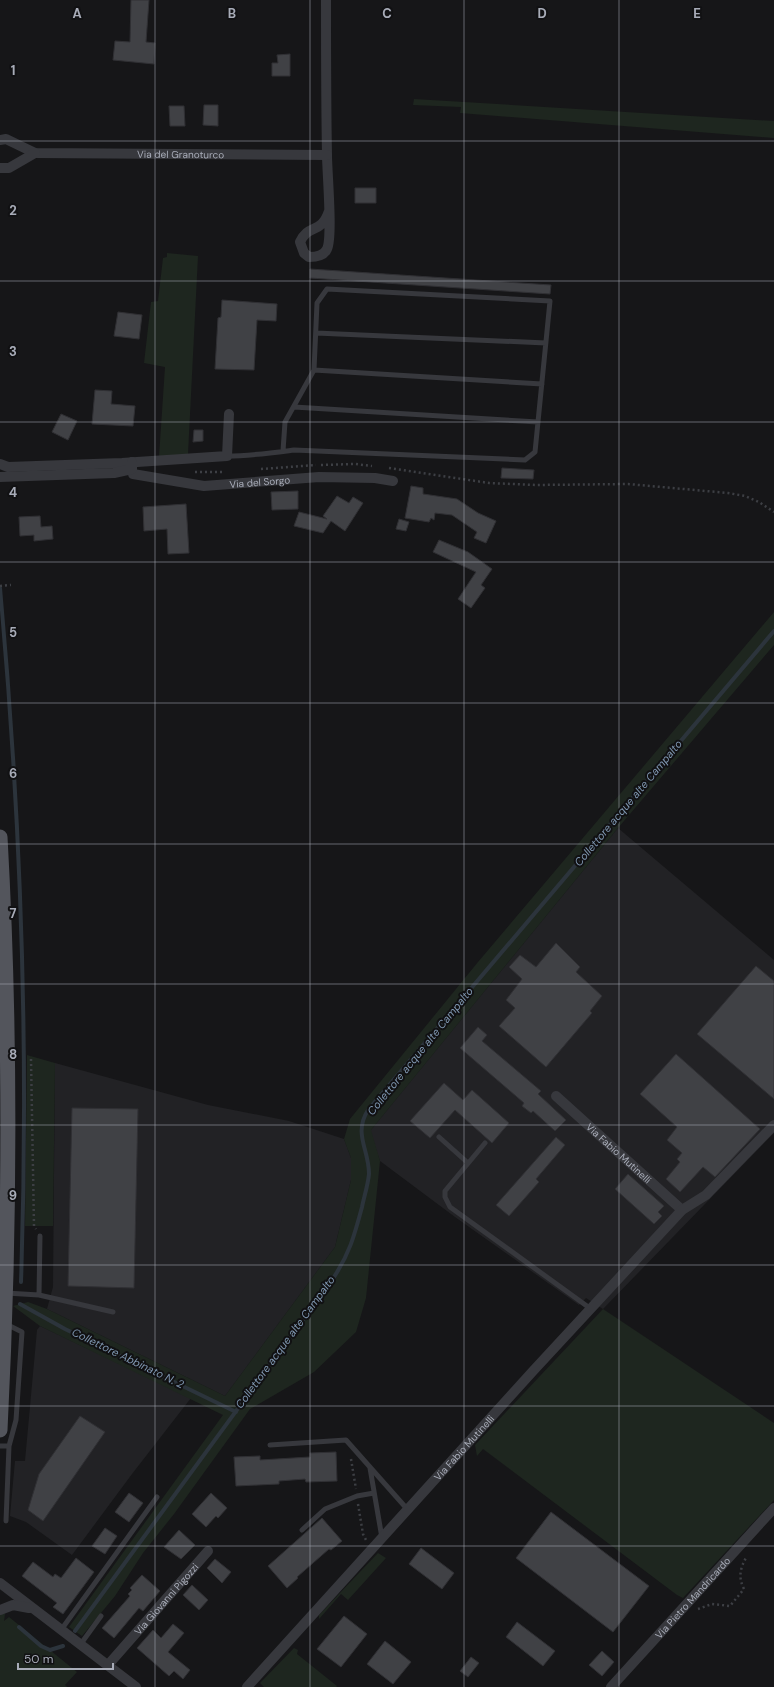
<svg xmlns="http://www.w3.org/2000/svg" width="774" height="1687" font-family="'DM Sans',sans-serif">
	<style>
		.built { fill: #222225 }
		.green { fill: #1e261f }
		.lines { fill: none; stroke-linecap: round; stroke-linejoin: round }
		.stream { stroke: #2c343c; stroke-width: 4 }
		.building { fill: #404145; stroke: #303034 }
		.path { stroke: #3d3f44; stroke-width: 2.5; stroke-dasharray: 2 3; stroke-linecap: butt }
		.lane { stroke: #37383d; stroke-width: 5 }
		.street { stroke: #37383d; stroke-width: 10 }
		.primary { stroke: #53555c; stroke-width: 15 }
		.grid { fill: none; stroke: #a8acb8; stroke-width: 1; stroke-opacity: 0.55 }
		.labels { text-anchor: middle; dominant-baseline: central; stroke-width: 4; stroke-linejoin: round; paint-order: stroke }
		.street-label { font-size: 10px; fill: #a8acb8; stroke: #111113 }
		.water-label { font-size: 11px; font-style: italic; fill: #8098b2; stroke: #111113 }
		.grid-label { font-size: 13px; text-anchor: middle; font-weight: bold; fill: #a8acb8; stroke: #111113; stroke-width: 4; stroke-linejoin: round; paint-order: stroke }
	</style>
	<rect width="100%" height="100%" fill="#161618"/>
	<path class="built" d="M618,828l156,132v173l-171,176 -17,-11 -7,7 -124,-88 -75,-56 -10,-30z
		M55,1063l153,42 81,16 55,18 7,19v22l-16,67 -110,149 -178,-87 6,-22z
		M40,1326l151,72 -59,76 -60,81 -46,-33 -16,-6 5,-55h10l12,-131z"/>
	<path class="green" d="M414,99l360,22v17l-314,-25 1,-6 -48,-2z
		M167,253l31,3 -10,198 -29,3 6,-90 -21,-4 7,-61 7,-1 5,-43 4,-1z
		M774,612v33l-156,183 -247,302 9,31 -14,137 -10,34 -42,40 -64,37 -76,105 -31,39 -28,43 -33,40 -13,-9 154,-212 -183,-89 -27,-20 15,-4 19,7 178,87 110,-149 16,-67v-22l-7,-19 6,-20 128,-157z
		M27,1055l28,8 -2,163h-28z
		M603,1309l171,114v77l-91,98 -6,-3 -194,-146 -6,7 -2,-11z
		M378,1553l8,5 -38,42 -7,-6 -22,25v-4z
		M0,1609l5,5 -1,7 5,-4 68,55 -12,13 2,2h-67z
		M294,1648l4,2 -1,4 40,32 -1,1h-72l-4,-4z"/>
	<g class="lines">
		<path class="stream" d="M0,588c21,231 29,463 21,694
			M20,1304l45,25 171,83
			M19,1627l22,19 9,4 13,-4
			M75,1631l257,-351c17,-25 22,-43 30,-73 2,-10 6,-22 7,-33 0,-25 -16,-40 -1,-64l406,-479"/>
	</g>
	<path class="building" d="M131,0h18l-3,42 9,1 -1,21 -41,-4 2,-19 15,1z
		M290,54v22h-18v-13h6l-1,-8z
		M204,105h14v21l-15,-1z
		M169,106h15l1,20h-15z
		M355,188h21v15h-21z
		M310,269l241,16 -1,9 -240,-16z
		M222,300l55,4 -1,17 -19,-1 -3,50 -39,-1 3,-51 3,-1z
		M118,312l24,3 -3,24 -25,-3z
		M95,390l17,1 -1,13 24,2 -2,20 -41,-2z
		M61,414l16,7 -9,19 -16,-8z
		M194,430h9v11l-10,1z
		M502,468l32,2 -1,9 -32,-1z
		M411,486l12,2v6l34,5 21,14 18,8 -10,22 -12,-5 3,-6 -25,-17 -17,-2 -1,7 -3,-2 -2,4 -24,-4z
		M298,491v18l-26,1 -1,-18z
		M337,496l12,7 4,-6 10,6 -18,28 -14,-10 -8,12 -29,-7 5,-14 28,7 -4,-3z
		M186,504l3,49 -21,1 -1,-25 -23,2 -1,-24z
		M40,516l1,11 11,-1 1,13 -19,2v-6l-14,1 -1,-19z
		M399,519l10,3 -3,9 -10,-2z
		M439,540l29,12 24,17 -11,16 4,3 -14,20 -13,-9 18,-27 -43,-20z
		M556,943l24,24 -4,5 26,24 -12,15 2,2 -46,54 -47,-41 16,-18 -9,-8 16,-21 -13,-12 11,-12 16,12z
		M756,966l18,15v118l-77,-65z
		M478,1027l9,8 -5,6 59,50 -3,3 28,26 -11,11 -22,-20 -2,2 -9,-7 2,-3 -64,-55z
		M676,1054l84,75 -45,48 -12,-10 -23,25 -14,-13 14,-17 -3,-3 5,-6 -15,-13 10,-13 -37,-33z
		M444,1083l19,17 9,-10 37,33 -17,20 -37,-33 -25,28 -20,-17z
		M72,1108l66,1 -4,179 -66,-2z
		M556,1137l9,8 -29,34 3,3 -30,34 -13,-11z
		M628,1174l36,32 -6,6 4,4 -8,8 -39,-35z
		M80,1416l25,16 -62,89 -15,-11 11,-36z
		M336,1452l1,29 -31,1 -1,-3 -26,2v3l-43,2 -2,-29 26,-1v4l50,-3v-4z
		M129,1493l14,10 -14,19 -14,-10z
		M211,1493l16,15 -9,10 -2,-2 -10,11 -14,-13z
		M551,1512l98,74 -36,46 -97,-74z
		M322,1518l20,23 -11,9 -2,-1 -32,28 1,1 -11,10 -19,-22z
		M105,1528l12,8 -12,18 -13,-8z
		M179,1530l16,15 -14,14 -17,-12z
		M421,1548l33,25 -12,16 -33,-25z
		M76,1558l18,14 -31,42 -10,-7 4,-4 -35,-27 11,-14 20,15 2,-3 6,4z
		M215,1559l16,13 -9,11 -15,-15z
		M142,1575l18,16 -17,20 -4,-3 -25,30 -12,-10 28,-32 -2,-2 4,-4 -2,-2z
		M192,1585l16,15 -9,10 -16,-15z
		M344,1616l23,18 -26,33 -24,-18z
		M517,1622l38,29 -12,15 -37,-29z
		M173,1624l11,9 -16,19 22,18 -7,9 -9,-8 -5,5 -32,-28 16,-18 8,8z
		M385,1641l26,21 -18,22 -26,-20z
		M602,1651l12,11 -12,14 -13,-11z
		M471,1657l8,6 -11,14 -8,-6z"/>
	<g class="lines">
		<path class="path" d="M321,465l34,-1 17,2
			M389,468l100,15 47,2 92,-1 100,9 17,3 14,6 15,10
			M261,469l55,-4
			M195,472h27
			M0,586l11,-1
			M31,1059l3,167 2,3
			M351,1459l5,30
			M358,1504l5,30 3,6
			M698,1609l14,-5 18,2 14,-17c-6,-12 -4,-21 3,-33"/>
		<path class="lane" d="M316,333l230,10
			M314,370l228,14
			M294,407l244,15
			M227,456c23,0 44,-3 67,-6l231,10 10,-8 15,-151 -223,-12 -10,14 -3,67 -29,52 -2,29
			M439,1137l29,26
			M485,1143l-40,48v6l5,10 141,102
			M6,1293l33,2 1,-59
			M39,1295l74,17
			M270,1445l76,-5 62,70
			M0,1446h9
			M370,1468l12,70
			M6,1521l3,-75 7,-26 6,-88 -16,-8
			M302,1530l23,-21 32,-13 17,-3
			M61,1630l96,-133
			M80,1645l21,-29"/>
		<g class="street">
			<path d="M326,0c0,52 0,103 1,155 0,17 6,82 0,94 -3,7 -11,8 -18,8l-5,-4 -4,-11c9,-19 21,-7 29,-31"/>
			<path id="s1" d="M0,140l6,-1 29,14 292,2"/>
			<path d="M0,168h9l26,-15"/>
			<path d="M0,464l8,3 114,-4 105,-7 2,-42"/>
			<path id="s2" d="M132,469l1,5 71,12 115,-9 56,1 18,3"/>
			<path d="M0,477l114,-4 18,-4v-7"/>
			<path id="s3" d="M556,1096l126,114"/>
			<path d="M0,1583l136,104"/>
			<path d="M0,1610l13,-5 16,3"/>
			<path id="s4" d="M108,1665l100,-114"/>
			<path id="s5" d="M247,1687l286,-316 149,-161 24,-15 68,-70"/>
			<path id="s6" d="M611,1687l163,-179"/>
		</g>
		<path class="primary" d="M0,837c11,197 10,396 0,593"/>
	</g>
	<path class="grid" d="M155,0v1687M310,0v1687M464,0v1687M619,0v1687M0,141h774M0,281h774M0,422h774M0,562h774M0,703h774M0,844h774M0,984h774M0,1125h774M0,1265h774M0,1406h774M0,1546h774"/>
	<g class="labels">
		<g class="street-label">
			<text stroke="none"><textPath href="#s1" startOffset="184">Via del Granoturco</textPath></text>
			<text stroke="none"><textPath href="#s2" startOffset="133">Via del Sorgo</textPath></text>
			<text stroke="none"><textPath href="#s3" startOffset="85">Via Fabio Mutinelli</textPath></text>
			<text stroke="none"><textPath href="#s5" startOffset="323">Via Fabio Mutinelli</textPath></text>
			<text stroke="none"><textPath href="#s6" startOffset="121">Via Pietro Mandricardo</textPath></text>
			<text stroke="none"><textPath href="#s4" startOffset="88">Via Giovanni Pigozzi</textPath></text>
		</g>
		<g class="water-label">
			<text transform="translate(628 803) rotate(-50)">Collettore acque alte Campalto</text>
			<text transform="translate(420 1051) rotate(-51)">Collettore acque alte Campalto</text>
			<text transform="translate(285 1342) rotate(-54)">Collettore acque alte Campalto</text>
			<text transform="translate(128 1358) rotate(26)">Collettore Abbinato N. 2</text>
		</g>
	</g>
	<g class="grid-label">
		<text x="77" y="18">A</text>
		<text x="232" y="18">B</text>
		<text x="387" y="18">C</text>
		<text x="542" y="18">D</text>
		<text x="697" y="18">E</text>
		<text x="13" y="75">1</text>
		<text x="13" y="215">2</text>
		<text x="13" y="356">3</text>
		<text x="13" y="497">4</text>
		<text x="13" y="637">5</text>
		<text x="13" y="778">6</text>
		<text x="13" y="918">7</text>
		<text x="13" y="1059">8</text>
		<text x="13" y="1200">9</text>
	</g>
	<path d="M18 1663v6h95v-6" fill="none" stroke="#a8acb8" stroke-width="2"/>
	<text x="24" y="1663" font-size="12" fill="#a8acb8" stroke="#111113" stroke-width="3" paint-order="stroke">50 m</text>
</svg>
